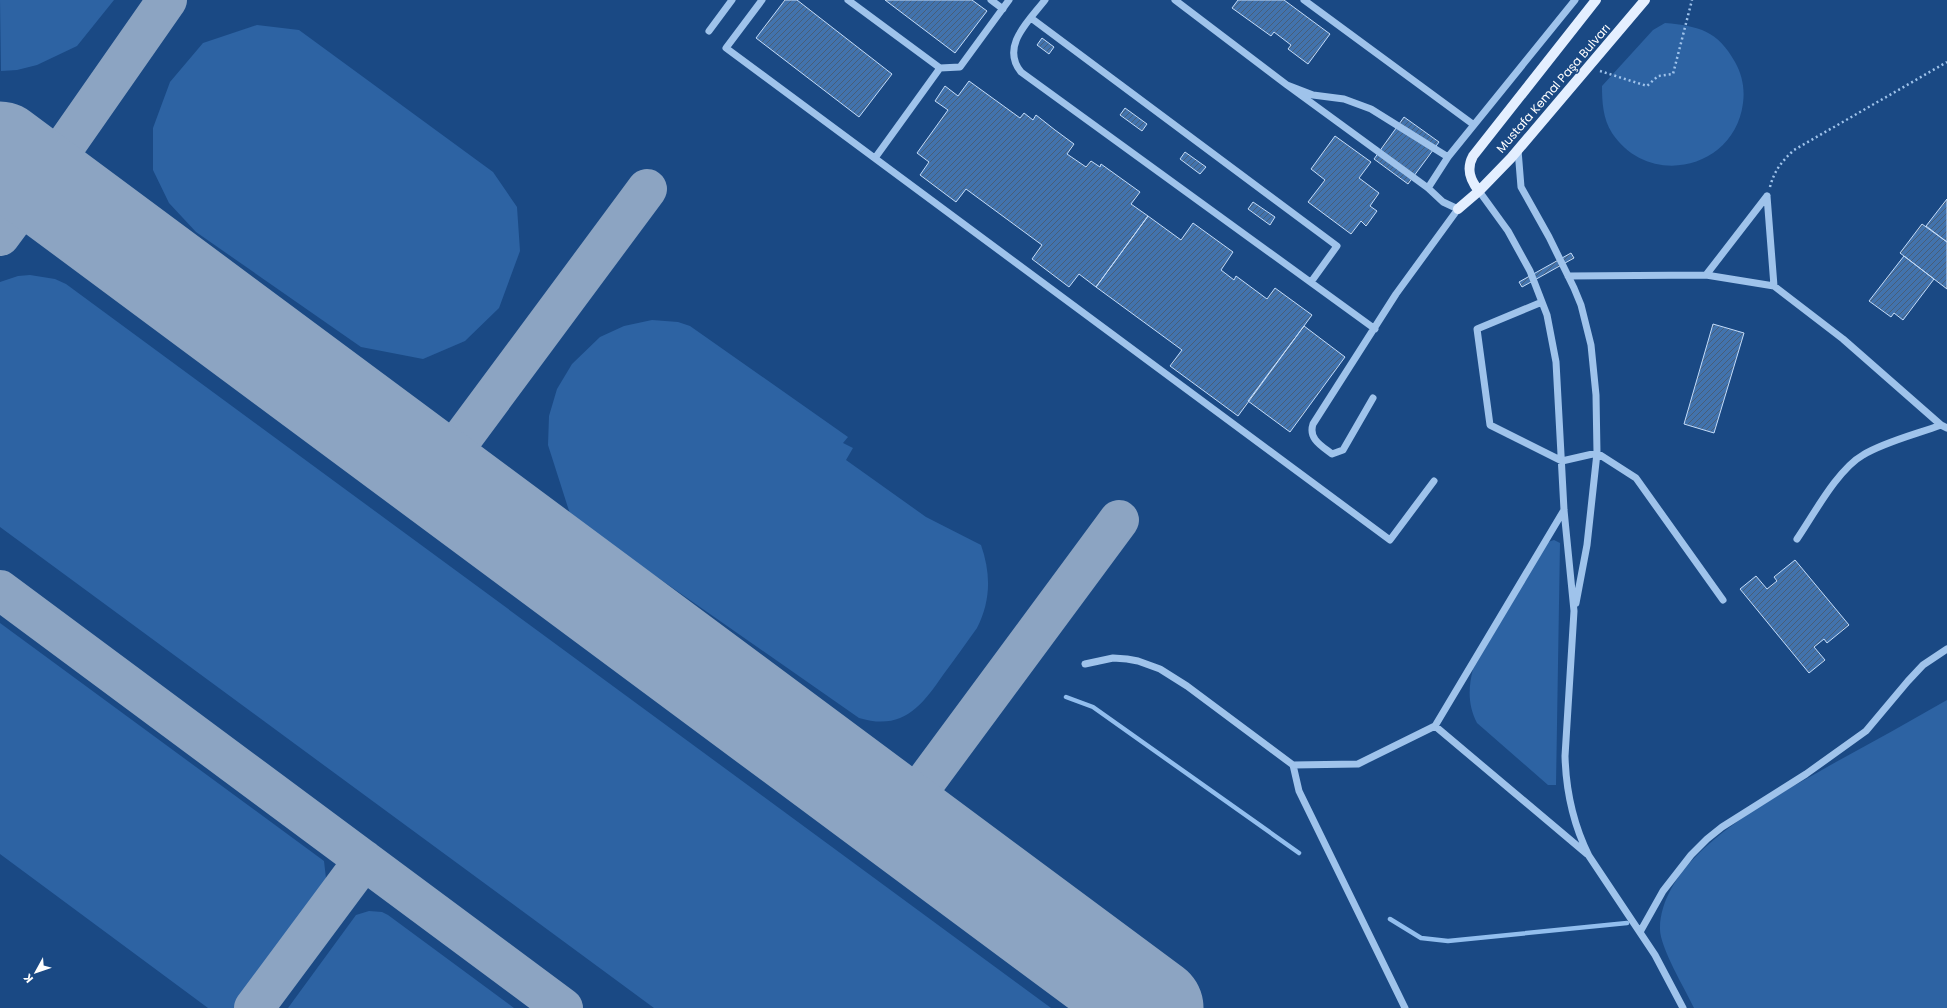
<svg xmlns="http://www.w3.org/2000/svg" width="1947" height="1008" font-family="Poppins,sans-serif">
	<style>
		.green { fill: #2d63a3 }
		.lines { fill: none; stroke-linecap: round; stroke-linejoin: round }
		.stream { stroke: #92beee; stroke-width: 4.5 }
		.taxiway { stroke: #8ca4c2; stroke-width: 40 }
		.runway { stroke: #8ca4c2; stroke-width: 101 }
		.building { fill: url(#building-hatch); stroke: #c4dcf9 }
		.path { stroke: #9fc3eb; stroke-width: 2.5; stroke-dasharray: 2 3; stroke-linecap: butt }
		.minor { stroke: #9fc3eb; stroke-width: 7 }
		.major { stroke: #e4efff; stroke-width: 10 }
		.labels { text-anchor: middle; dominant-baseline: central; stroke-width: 3; stroke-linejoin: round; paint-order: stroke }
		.street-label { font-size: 12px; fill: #fff; stroke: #1a4984 }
	</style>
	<defs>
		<pattern id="building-hatch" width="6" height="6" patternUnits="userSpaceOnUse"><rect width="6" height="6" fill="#4273ad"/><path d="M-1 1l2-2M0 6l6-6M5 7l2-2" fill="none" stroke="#485e78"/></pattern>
	</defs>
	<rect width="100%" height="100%" fill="#1a4984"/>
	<path class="green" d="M0,0h114l-37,46 -40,19 -20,5 -16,1z
		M1665,23c34,3 53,8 70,39 7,12 10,27 8,41 -8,66 -94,86 -131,30 -9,-14 -10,-31 -10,-47l51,-56z
		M257,25l42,5 194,142 24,35 3,44 -21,57 -34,33 -42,18 -62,-12 -165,-115 -27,-29 -16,-33v-42l17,-46 33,-39z
		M30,275l25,4 11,5 985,724h-397l-654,-481v-245l18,-6z
		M652,320l26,2 12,4 158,111 -5,6 10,5 -7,12 80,57 55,28c10,29 10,55 -4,83 -11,15 -22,31 -34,47 -22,32 -41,56 -84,43l-288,-201 -23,-72 1,-29 8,-27 15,-25 28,-27 24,-11z
		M1554,540l6,3 -4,242h-8l-71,-62c-9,-18 -9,-34 -4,-54l75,-127z
		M0,623l324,238 3,26 -75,121h-44l-208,-154z
		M1947,700v308h-253c-9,-19 -35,-62 -34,-80 2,-76 119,-133 176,-166 37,-20 74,-41 111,-62z
		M369,911l13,1 6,3 126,93h-226l68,-93z"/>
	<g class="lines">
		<path class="stream" d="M1066,697l27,10 206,146
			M1390,919l31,19 27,3 179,-18"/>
		<path class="taxiway" d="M0,236l40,-54 127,-182
			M435,475l212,-286
			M0,590l563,418
			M898,819l221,-299
			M254,1008l110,-148"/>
		<path class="runway" d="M0,152l1153,856"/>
	</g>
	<path class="building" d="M785,0h12l95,74 -33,43 -103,-79z
		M885,0h87l15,11 -32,42z
		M1238,0h46l46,34 -22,30 -20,-15 3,-4 -17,-13 -3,4 -39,-28z
		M1042,38l12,9 -5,7 -12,-9z
		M969,81l51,37 4,-5 9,7 3,-5 19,15 19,14 -7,10 19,13 5,-6 9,6 1,-3 39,28 -9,12 17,12 -52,71 -17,-13 -10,13 -37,-28 10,-14 -76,-56 -10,13 -36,-27 9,-13 -12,-9 31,-43 -13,-9 10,-15 13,10z
		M1125,108l22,16 -5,7 -22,-16z
		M1404,117l35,25 -31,42 -34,-25z
		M1335,136l36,26 -12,16 20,15 -9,13 7,5 -11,15 -5,-5 -10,13 -43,-32 17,-22 -14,-11z
		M1185,152l21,15 -6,7 -20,-15z
		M1947,199v43l-21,-16z
		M1253,202l22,15 -5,8 -22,-16z
		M1148,216l33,24 12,-17 40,29 -12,18 13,10 2,-4 31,23 8,-11 37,27 -74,101 -68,-50 12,-16 -86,-63z
		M1922,224l25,18v47l-47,-36z
		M1571,253l3,5 -52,29 -3,-5z
		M1904,256l30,23 -31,41 -9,-7 -3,4 -22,-16z
		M1713,324l31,9 -30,100 -30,-9z
		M1304,326l41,31 -55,75 -42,-31z
		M1795,560l54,65 -22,18 -3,-4 -10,8 11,13 -16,13 -69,-84 16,-13 11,13 10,-8 -3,-4z"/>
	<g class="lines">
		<path class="path" d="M1600,71l47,15 11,-10 15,-2 19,-74
			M1770,187c4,-16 12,-26 24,-37l153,-88"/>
		<path class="minor" d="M762,0l-36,48 664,492 44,-59
			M848,0l92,68 -65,90
			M991,0l12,9
			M1045,0c-16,21 -45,46 -24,72l354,257
			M1175,0l112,85 26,10 31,4 27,10 77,48
			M1304,0l170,125
			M1031,18l306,228 -26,36
			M709,31l23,-31
			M940,68l20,-1 49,-67
			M1287,85l141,103 15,14 15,7 -62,85 -83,130c-5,15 9,22 19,30l11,-4 30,-52
			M1518,150l3,37 28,50 25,51 7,17 10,40 5,50 1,58 -10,92 -11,58
			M1428,188l20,-31 127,-157
			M1479,191l29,40 22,40 17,44 9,47 8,148 10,101 -9,145c1,36 8,68 24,100l66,99 28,53
			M1767,196l7,90
			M1706,275l61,-79
			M1568,276l138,-1 68,11 69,53 98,86 6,3
			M1542,302l-65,27 13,96 72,36 35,-8 39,25 87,122
			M1797,539c17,-25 41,-70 66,-84 21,-13 54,-21 78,-30
			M1085,664l28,-6 14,1 11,2 22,8 27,17 106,79 65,-1 77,-38 129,-216
			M1435,726l152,128
			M1293,765l6,26 106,217
			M1640,932l23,-41 28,-36 16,-16 15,-12 84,-53 60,-43 42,-50 15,-16 24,-16"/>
		<path class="major" d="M1479,191c-9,-11 -13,-22 -6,-35l123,-156
			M1458,209l21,-18 32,-33 134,-158"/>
	</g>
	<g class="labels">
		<g class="street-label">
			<text transform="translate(1553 88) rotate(-49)">Mustafa Kemal Paşa Bulvarı</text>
		</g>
	</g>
	<g transform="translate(36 972) rotate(230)" stroke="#1a4984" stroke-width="3" paint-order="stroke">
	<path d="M0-3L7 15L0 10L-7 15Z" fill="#ffffff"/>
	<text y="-6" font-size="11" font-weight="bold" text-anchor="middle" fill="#ffffff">K</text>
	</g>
</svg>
